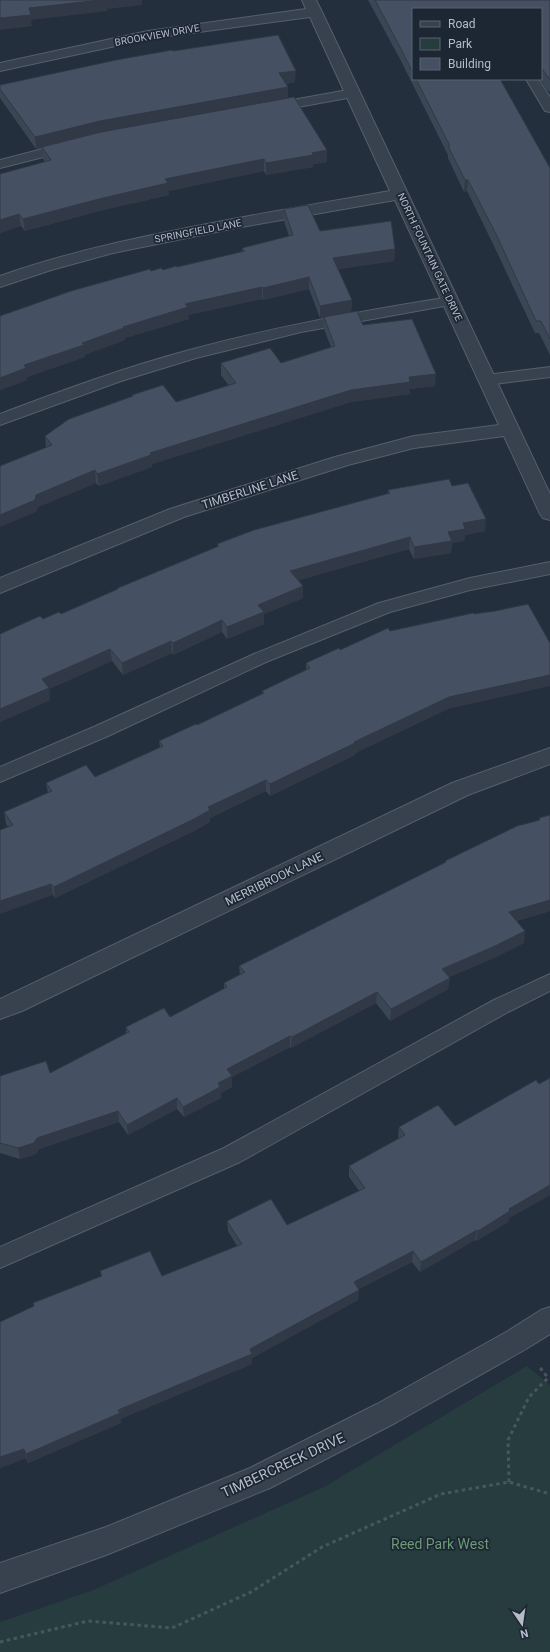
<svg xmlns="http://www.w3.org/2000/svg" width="550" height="1652" font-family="Roboto,sans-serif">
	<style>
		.green { fill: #263c3f }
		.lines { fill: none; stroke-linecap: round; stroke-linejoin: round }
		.service-casing { stroke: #565f6c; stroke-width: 2 }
		.minor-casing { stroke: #565f6c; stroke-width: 2 }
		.path { stroke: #44595c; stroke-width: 3; stroke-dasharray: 3.5 3.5; stroke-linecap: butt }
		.service { fill: #38414e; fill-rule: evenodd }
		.minor { fill: #38414e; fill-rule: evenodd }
		.wall { fill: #3b4654 }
		.shaded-wall { fill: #303945 }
		.building { fill: #455162; stroke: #303945 }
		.labels { text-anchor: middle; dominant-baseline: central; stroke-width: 3.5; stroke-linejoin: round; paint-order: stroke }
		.far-street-label { font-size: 10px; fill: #b4bcc9; stroke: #1d2633 }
		.street-label { font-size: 12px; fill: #b4bcc9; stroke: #1d2633 }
		.near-street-label { font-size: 14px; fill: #b4bcc9; stroke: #1d2633 }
		.near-park-label { font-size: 14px; fill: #6b9a76; stroke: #1d2633 }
	</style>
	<rect width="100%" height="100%" fill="#242f3e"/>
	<path class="green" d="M527,1366l23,19v267h-550v-30l91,-31 233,-104z"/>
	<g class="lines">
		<g class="service-casing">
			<path id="service" d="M526,79h12l12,18v15l-5,-1z
				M353,89l5,1 2,3 -2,3 -87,16 -5,-1 -2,-3 2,-3 5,-1z
				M66,143l5,1 2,3 -2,3 -71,18v-8z
				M450,297l5,1 2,3 -2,3 -154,28 -105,26 -75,23 -121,44v-11c61,-23 123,-46 186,-63 87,-24 175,-40 264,-54z
				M550,367v10l-63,8 -5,-2 -3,-3 3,-3 5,-2z
				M550,562v12l-80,16 -80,22 -124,50 -158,74 -108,46v-15l96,-41 158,-72 125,-51 91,-25z
				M550,974v17l-42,21 -268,150 -240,106v-21l224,-99 270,-148z"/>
		</g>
		<g class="minor-casing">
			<path id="minor" d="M302,0h14l6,12 228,482v26l-7,-2 -3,-4 -36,-78 -90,12 -66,17 -164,52 -184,76v-15l170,-69 165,-52 79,-21 85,-11 -104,-225 -159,28 -123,25 -62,17 -51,17v-11c59,-21 120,-35 182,-47 69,-14 139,-26 208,-38l-80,-174 -162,22 -148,32v-8l148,-32 158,-22z
				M550,748v16l-82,31 -446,216 -22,8v-20l452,-216z
				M550,1307v27l-24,15 -129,73 -127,66 -164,67 -106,38v-30l106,-36 144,-59 127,-64 131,-73 33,-21z"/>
		</g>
		<path class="path" d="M509,1482l-1,-42 21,-43 19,-19 -10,-13
			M0,1642l88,-21 84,7 79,-36 71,-45 119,-53 68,-12 41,12"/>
		<use href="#service" class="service"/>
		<use href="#minor" class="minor"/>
	</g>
	<path class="wall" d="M368,0h182v92l-3,-2 -7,-11h1v-70h-128v70h87l50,89v187l-11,-22h-4l-41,-87 -27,-55 -3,1 -16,-34v-3l-48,-96z
		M173,51l122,31 -9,2 2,14 39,52v12l-14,2v3l-47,8 -2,-4 -96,20 1,4 -66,15 -78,21 -4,-5 -21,7v-59l45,-12 -2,-3 -1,-11 -6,1 -36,-51v-13z
		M284,209l36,22 75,18 -1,12 -56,8 14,31 -1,12 12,13 72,61 -25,3v5l-59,8 -199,62v3l-53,19 -3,-3 -58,24 -2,5 10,-65 -1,-11 87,-39v-2l44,7 53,-16 -8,-11v-12h60l50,-16 -7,-18v-12l-4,1 -11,-29 -46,11 -1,-1 -74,16 1,4 -64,19v2l-41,15 1,2 -58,20v3l-27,10v-74l151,-45 12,-1 14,-3 65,-15v-4l47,-12 -5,-15z
		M452,486l33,45 -20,4 -1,6 -12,2 -1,10 -37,6 -5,-10 -111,31 5,6v12l-39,16v10l-37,15 -5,-7 -49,23 -1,-2 -49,22 -11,-14 -63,28 1,11 -50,22v-88l43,-15 18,-5 57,-25v-1l100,-41 -1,-3 171,-50v-4z
		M340,650l108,59 -93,44v2l-85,41 -4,-5 -56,27v4l-16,9 -139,67 -49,-74 -2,-12 44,-19 -2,-10 49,-6 65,-30 -1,-6 38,-16 65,-31v-3l44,-21v-7z
		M550,815v96l-34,10 8,22 -30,15 -45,19 -1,12 -58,32 -14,-18 -85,45 -1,-1 -58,30v10l-11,6v5l-37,19 -7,-8 -49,26 -9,-13 -80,27 -3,5 -16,5 -20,-6v-77l50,-3 76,-39v-7l44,-10 54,-28v-6l16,-8 -1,-9 206,-103v-2l94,-41v-2z
		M550,1078v117l-41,23 -1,4 -32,19 -1,-1 -55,32 -8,-10 -54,27 1,1 -1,10 -106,58v6l-132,55 1,4 -93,40 -2,-5 -26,10v-146l34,-15 -1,-4 68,-27 -1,-5 62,5 75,-30 -9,-15 -1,-10 60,4 72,-34 -10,-14v-11l50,-27 -1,-2 1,-10 56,-1 84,-42z"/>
	<path class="shaded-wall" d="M102,0h40v5l-35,4v2l-76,9 1,6 -32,4v-12l29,-10z
		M296,71l-1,11 -16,3v-12z
		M288,87v12l-187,34 -65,16 -1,-12 65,-16z
		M327,150v12l-14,2v3l-47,8v-12l46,-10z
		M264,159v12l-96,20 1,4 -66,15 -78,21 -2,-12 142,-40z
		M465,180h3l-1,11 -3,1z
		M19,214l2,12 -21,7v-13z
		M395,249l-1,12 -62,9 1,-12z
		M309,277v12l-46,11v-12z
		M262,287v12l-74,16 1,4 -64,19v2l-41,15 1,2 -58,20v3l-27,10v-12l24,-13 58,-22 41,-16 62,-23z
		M352,300l-1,12 -31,6v-12z
		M436,374l-1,12 -25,3v5l-59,8 -199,62v3l-53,19 -2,-12 53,-21 201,-63 58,-13z
		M95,470l1,13 -58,24 -2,5 -36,15v-12l36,-20z
		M486,519l-1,12 -20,4 -1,6 -12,2 -1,10 -37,6v-12l34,-15 15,-9z
		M410,537l-1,12 -119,34v-12z
		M303,586v12l-39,16v10l-37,15v-12l31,-22z
		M222,620v12l-49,23v-12z
		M171,641l1,12 -49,22 -1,-12z
		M110,649l2,12 -63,28 1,11 -50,22v-13l42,-30z
		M550,675v11l-102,23 -93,44v2l-85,41v-12l84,-42 95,-45z
		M266,780v11l-56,27v4l-16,9 -139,67 -1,-11 154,-80z
		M51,884l2,11 -53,19v-13z
		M550,900v11l-43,12 2,-11z
		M525,931l-1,12 -30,15 -53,22 1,-11z
		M450,978l-2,11 -58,32 1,-12z
		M377,992l-1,11 -85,45 1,-11z
		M290,1036v11l-58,30v10l-11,6v5l-37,19 -1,-10 35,-24 9,-14z
		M177,1098v11l-49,26 -1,-10z
		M118,1111l1,11 -80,27 -3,5 -16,5 -2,-11 19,-10z
		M550,1185v10l-41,23 -1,4 -32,19 2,-10 31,-22z
		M477,1230l-2,10 -55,32 1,-10z
		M413,1251l-1,11 -59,30 1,-10z
		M359,1290l-1,10 -106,58v6l-132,55 1,4 -93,40 -2,-9 224,-105z
		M24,1449l2,9 -26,10v-11z"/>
	<path class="building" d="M0,0h102l-73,8 2,7 -31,3z
		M375,0h175v80l-9,-13v-58h-128v64l-13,-26z
		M278,35l18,36 -17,2 9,14 -188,34 -65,16 -35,-48v-4l116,-25 56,-10 1,1z
		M416,79h84l50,89v171l-9,-18h-5l-40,-87 -28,-54h-3l-17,-34h2z
		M294,97l33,53 -15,3 1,2 -47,8 -2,-4 -99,20 3,4 -65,15 -80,21 -4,-5 -19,6v-46l51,-14 -9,-13 59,-15z
		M308,205l12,26 71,-10 4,28 -62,9 19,42 -32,6 -11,-29 -46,11 -1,-1 -77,17 3,3 -65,20 1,1 -42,15 2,2 -60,20 2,3 -26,10v-62l71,-25 79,-22 1,2 10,-3 2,2 13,-4 1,1 68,-16 -3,-3 51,-13 -9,-26z
		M357,311l6,14 49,-6 24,55 -27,3 1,5 -59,8 -201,63 1,2 -54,19 -2,-4 -59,25 -1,5 -35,15v-49l52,-21 -7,-9 24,-17 64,-23 -1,-1 31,-10 13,17 60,-19 -15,-20 49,-15 11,15 54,-17 -11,-29z
		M449,479l3,7 16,-3 18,36 -23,4 2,6 -17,3 4,9 -38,6 -4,-10 -120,34 13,15 -45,19 6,7 -37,15 -5,-7 -49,23 -2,-2 -49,22 -12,-14 -68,30 7,9 -49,21v-75l40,-18 3,3 16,-7 2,2 57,-25v-1l101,-42 -2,-2 37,-14 136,-37 -2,-3z
		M528,604l22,39v32l-101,22 -95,45 1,1 -85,41 -4,-4 -58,27 2,3 -16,9 -140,68 -3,-3 -51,17v-71l13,-5 -9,-13 48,-21 -6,-8 40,-18 9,12 68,-31 -4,-5 37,-17 1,1 67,-32 -2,-2 48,-23 -4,-5 33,-15 1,2 48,-22 2,3 83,-18 1,1 21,-3z
		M550,815v85l-41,12 16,19 -30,15 -53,23 8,9 -59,31 -14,-17 -85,45 -2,-1 -63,33 5,7 -14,7 2,4 -37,20 -6,-9 -50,27 -9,-14 -81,27 -3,5 -16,5 -18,-5v-67l46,-15 4,12 79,-41 -3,-5 38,-19 6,9 57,-30 -3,-4 21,-11 -6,-6 207,-104 -1,-1 72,-35 23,-6 -1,-2z
		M550,1078v107l-41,24 1,2 -32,20 -1,-1 -56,32 -8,-11 -59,31 5,8 -109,59 2,5 -134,56 2,3 -94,41 -2,-5 -24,8v-135l34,-16 -1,-3 69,-27 -2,-5 50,-20 12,25 80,-32 -15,-23 44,-22 16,26 78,-37 -16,-22 56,-31 -6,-8 39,-22 17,21 81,-46 3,4z"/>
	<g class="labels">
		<g class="far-street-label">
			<text transform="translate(157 35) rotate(-10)">BROOKVIEW DRIVE</text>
			<text transform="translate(198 231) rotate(-11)">SPRINGFIELD LANE</text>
			<text transform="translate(430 257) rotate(65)">NORTH FOUNTAIN GATE DRIVE</text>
		</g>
		<g class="street-label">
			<text transform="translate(250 490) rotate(-18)">TIMBERLINE LANE</text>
			<text transform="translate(274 879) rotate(-26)">MERRIBROOK LANE</text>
		</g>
		<g class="near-street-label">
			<text transform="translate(283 1465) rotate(-25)">TIMBERCREEK DRIVE</text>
		</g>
		<g class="near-park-label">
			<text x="440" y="1544">Reed Park West</text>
		</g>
	</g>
	<rect x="412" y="8" width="130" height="72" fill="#1d2633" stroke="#59626f"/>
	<rect x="420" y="21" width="20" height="6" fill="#38414e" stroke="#59626f"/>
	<text x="448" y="28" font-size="12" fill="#b4bcc9">Road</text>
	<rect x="420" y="38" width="20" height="12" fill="#263c3f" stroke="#59626f"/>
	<text x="448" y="48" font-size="12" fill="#b4bcc9">Park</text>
	<rect x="420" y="58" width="20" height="12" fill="#455162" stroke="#59626f"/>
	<text x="448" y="68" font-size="12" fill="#b4bcc9">Building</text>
	<g transform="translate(522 1624) rotate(167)" stroke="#1d2633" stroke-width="3" paint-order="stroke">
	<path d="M0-3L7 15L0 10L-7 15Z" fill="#b4bcc9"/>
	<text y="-6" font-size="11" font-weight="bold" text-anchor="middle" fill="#b4bcc9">N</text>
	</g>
</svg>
